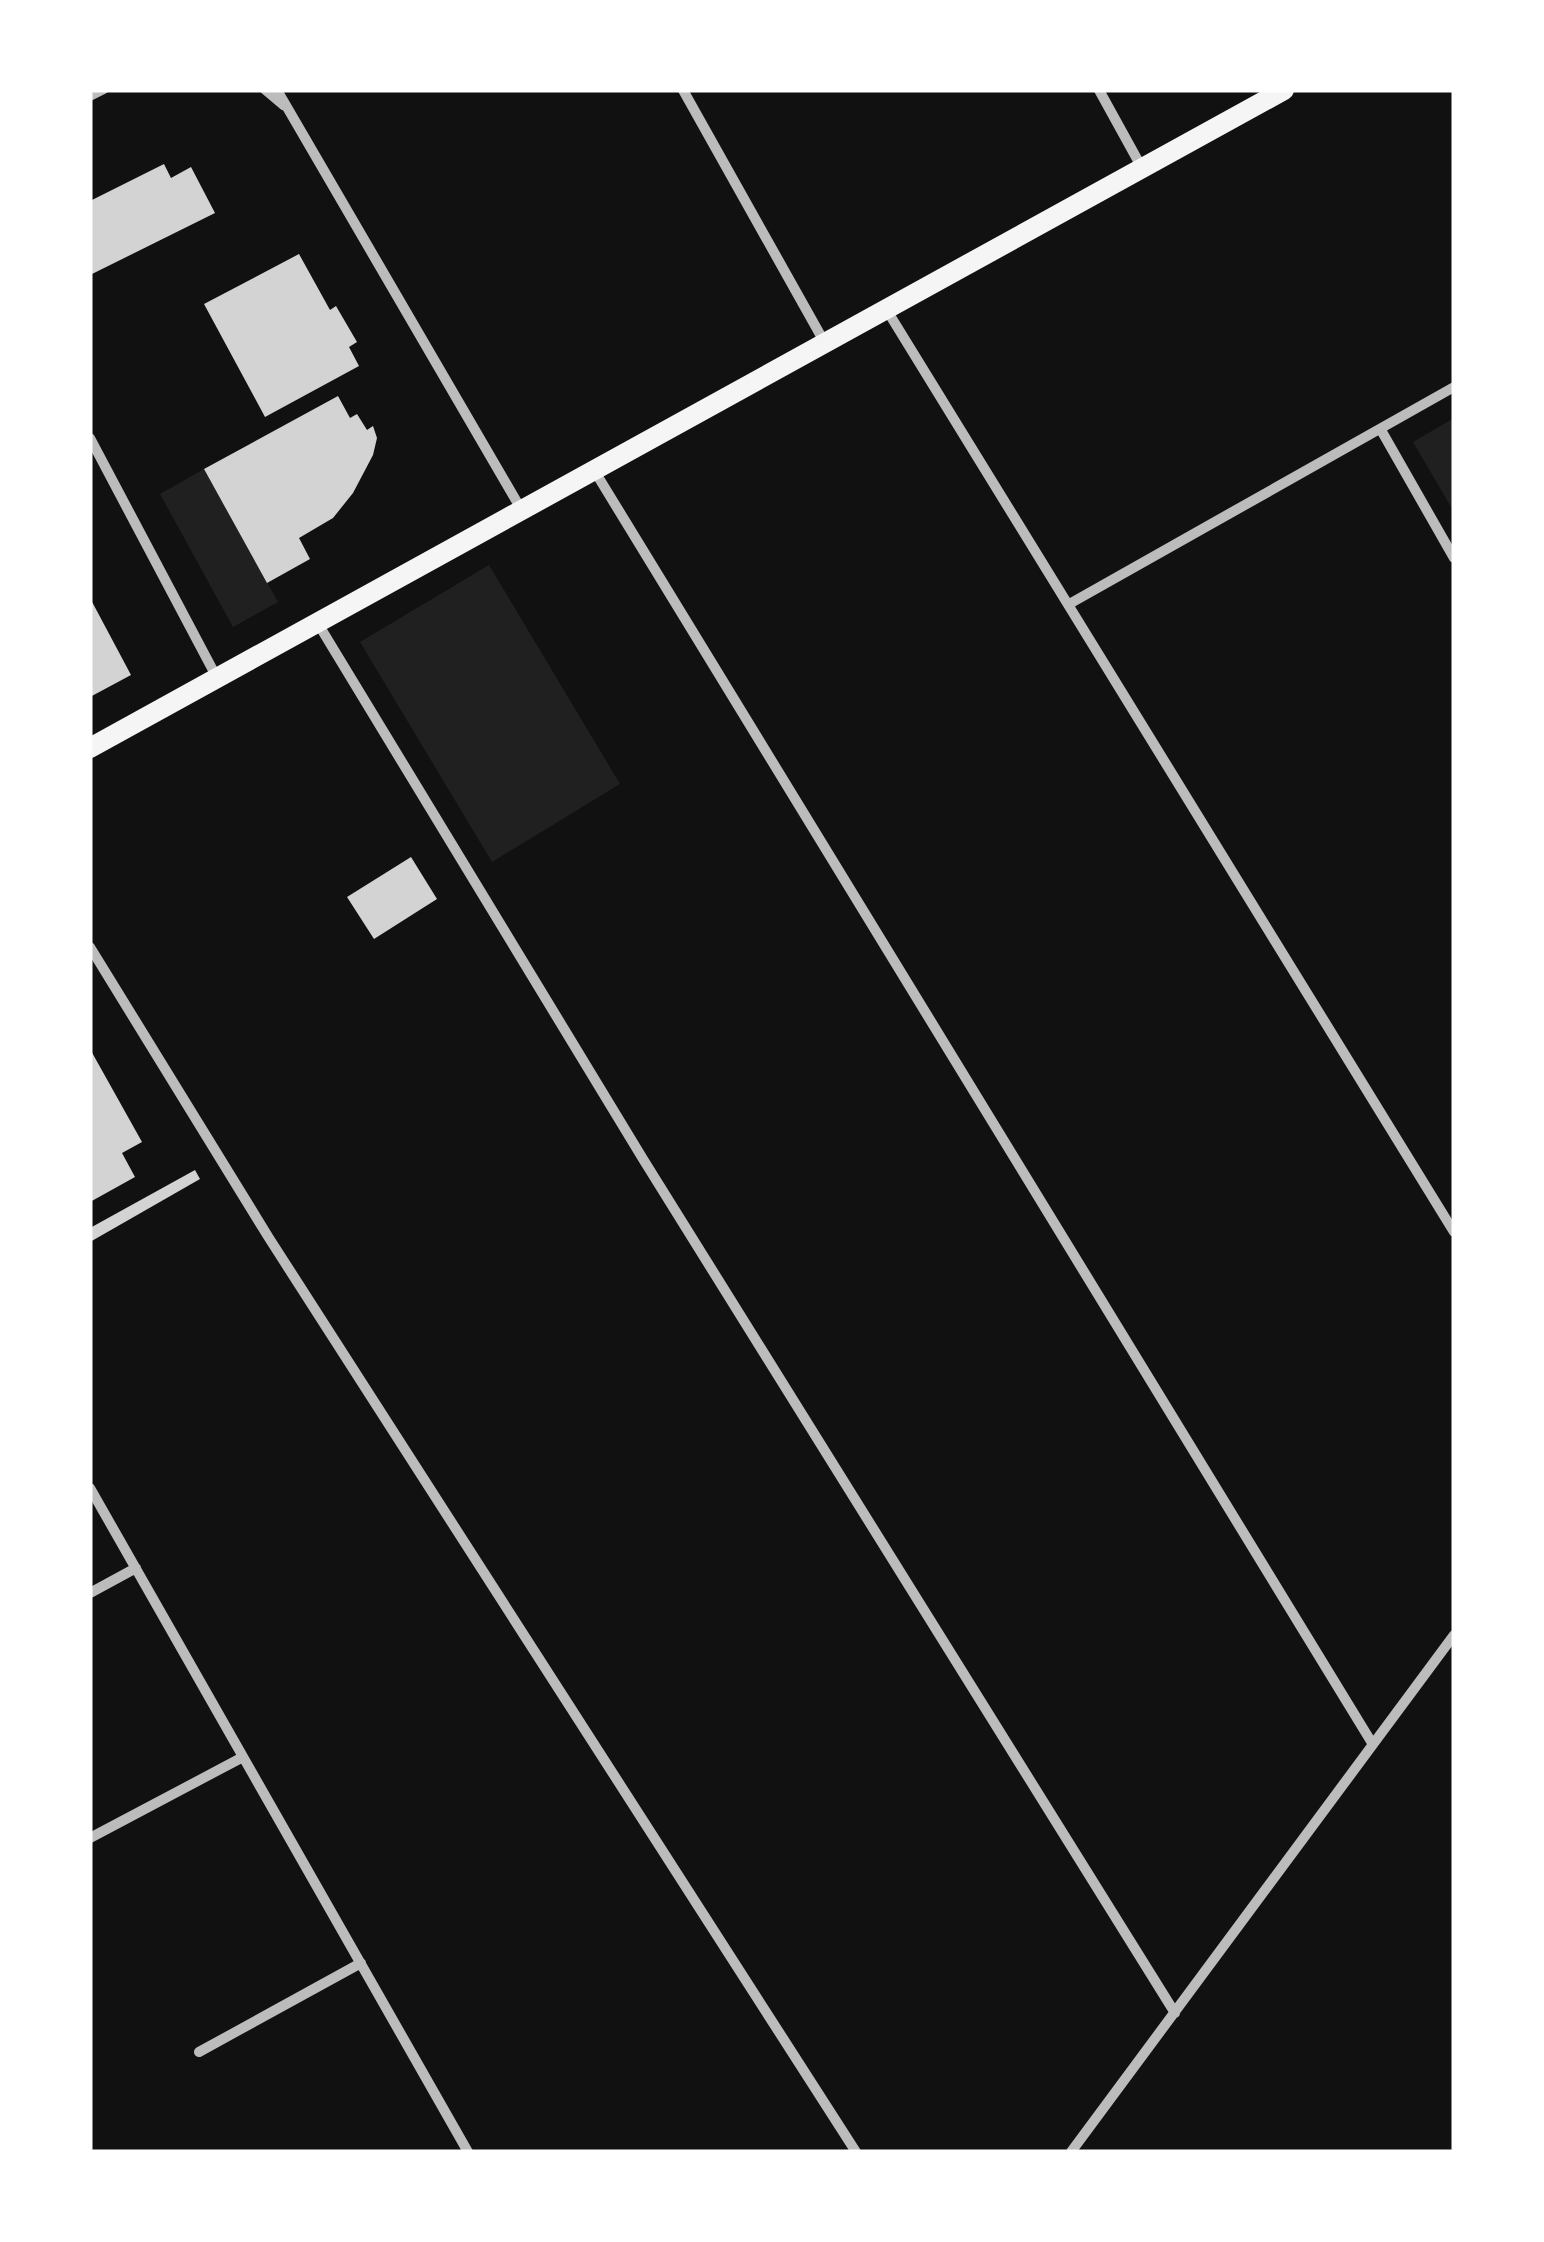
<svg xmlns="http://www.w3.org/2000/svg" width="1544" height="2242" font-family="'Titillium Web',sans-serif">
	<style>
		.green { fill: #202020 }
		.building { fill: #d3d3d3 }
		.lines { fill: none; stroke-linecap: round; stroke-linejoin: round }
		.service { stroke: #bcbcbc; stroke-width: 8 }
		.minor { stroke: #bcbcbc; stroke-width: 10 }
		.secondary { stroke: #f5f5f5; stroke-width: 20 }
	</style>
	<rect width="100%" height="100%" fill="#111"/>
	<path class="green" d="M1454,418v94l-41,-70z
		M204,469l74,133 -45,25 -73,-133z
		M489,565l131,219 -128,78 -132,-220z"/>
	<path class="building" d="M164,164l7,14 20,-11 24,46 -125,62v-74z
		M299,254l31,56 6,-4 21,36 -8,5 10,19 -94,51 -61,-113z
		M338,396l12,22 7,-4 10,16 6,-4 4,12 -4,17 -20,38 -20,25 -34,20 11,21 -43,24 -63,-114z
		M90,598l41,77 -41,22z
		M411,857l26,42 -63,40 -27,-42z
		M90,1049l52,93 -20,11 13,24 -45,25z
		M195,1170l5,9 -110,63v-14z"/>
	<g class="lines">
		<path class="service" d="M264,90l19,16
			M90,97l14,-7"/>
		<path class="minor" d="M277,90l244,419
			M683,90l143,255
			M1099,90l43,78
			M888,312l566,920
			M1381,430l73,128
			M90,438l126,238
			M594,470l778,1273
			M1071,603l383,-216
			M317,622l326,537 532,854
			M90,947l179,291 587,914
			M90,1488l378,664
			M90,1593l46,-25
			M90,1838l153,-81
			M199,2052l162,-89
			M1071,2152l383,-517"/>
		<path class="secondary" d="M90,748l1194,-658"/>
	</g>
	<rect width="1544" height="2242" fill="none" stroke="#ffffff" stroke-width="185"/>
</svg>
